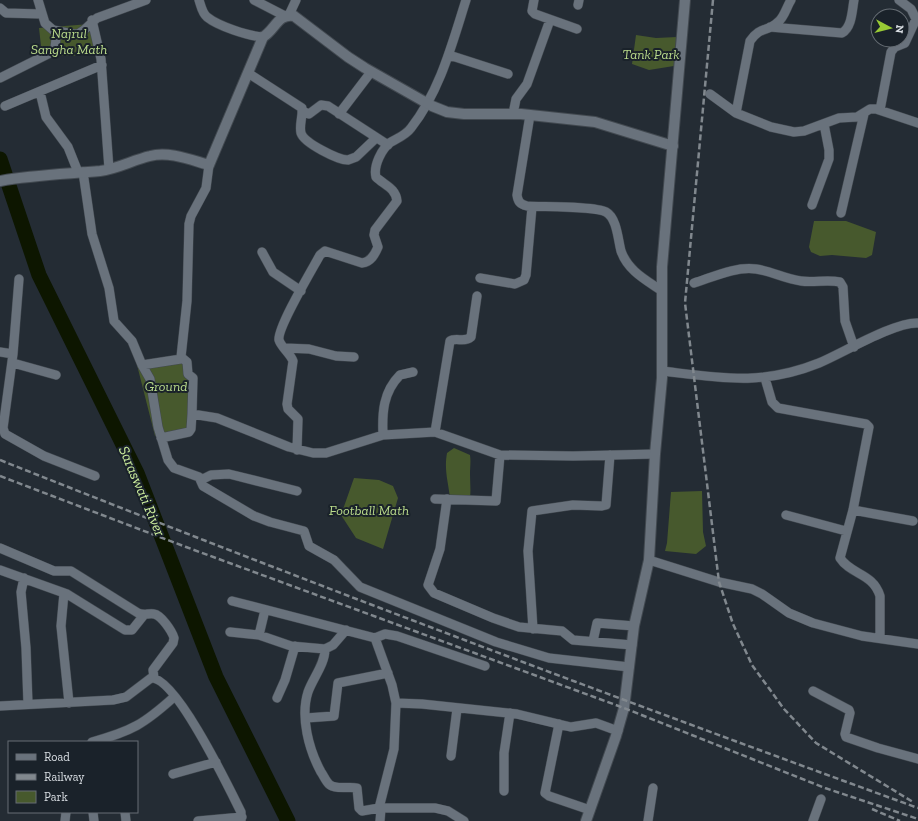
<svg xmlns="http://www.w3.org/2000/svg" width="918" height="821" font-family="'Zilla Slab',serif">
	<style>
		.park { fill: #47592d }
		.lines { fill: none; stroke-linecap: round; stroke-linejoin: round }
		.river { stroke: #0d1600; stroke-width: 15 }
		.minor-casing { stroke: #424950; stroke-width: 10 }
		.tertiary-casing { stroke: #424950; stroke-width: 12 }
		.secondary-casing { stroke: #424950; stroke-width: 12 }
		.minor { stroke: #69727c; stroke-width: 9 }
		.tertiary { stroke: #69727c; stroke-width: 10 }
		.secondary { stroke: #69727c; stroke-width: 10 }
		.rail { stroke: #81888e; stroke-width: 2.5; stroke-dasharray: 6 3; stroke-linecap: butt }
		.labels { text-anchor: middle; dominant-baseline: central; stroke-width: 4; stroke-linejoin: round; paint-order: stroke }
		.park-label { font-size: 14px; font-style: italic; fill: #badb8b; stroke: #1a222a }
		.water-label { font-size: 15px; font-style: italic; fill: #cced9c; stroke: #1a222a }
	</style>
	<rect width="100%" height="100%" fill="#242c34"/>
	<path class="park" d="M90,24l4,22 -20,10h-21l-12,-10 -2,-18z
		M636,35l20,3 21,-1 3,28 -31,5 -17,-6z
		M814,221h32l30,11 -4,23 -6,3 -34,-3 -12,1 -9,-4 -2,-5z
		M190,360v70l-35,6 -18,-71z
		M454,448l16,7c1,7 0,12 0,19 0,8 1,16 0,24h-20c-2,-17 -6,-28 -3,-45z
		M354,478l25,2 14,6 5,12 -15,51 -27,-11 -15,-23z
		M702,491l1,41 3,14 -10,8 -31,-3 2,-8 4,-51z"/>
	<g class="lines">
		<path class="river" d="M0,159l39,116 98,198 79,204 72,144"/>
		<g class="minor-casing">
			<path id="minor" d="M38,0l7,23 8,7 20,4h5l6,-4 13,-12 49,-18
				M199,0c2,6 3,13 8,17 11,9 41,19 56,20
				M254,0l31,16
				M534,0l-2,11 3,3 42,15
				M578,5l1,-5
				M0,8l6,5 35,1
				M289,15l7,-15
				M92,20l9,39 8,110
				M770,27l72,6c10,-6 10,-22 12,-33
				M449,55l59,19
				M248,73l54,35c1,8 -3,17 -1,25 3,10 37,27 47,27l8,-3 20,-19
				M0,78l52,-26 3,-5 2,-16
				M40,92l6,25 22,30 10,25
				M710,94l26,19 35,14 23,5 10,-1 35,-13 18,-1 13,-8h6l42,14
				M5,106l97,-41
				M880,110l11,-58 4,-5 10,-4 11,-24 -5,-10 -12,-9
				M302,111l7,3 12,-9 7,1 60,39
				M736,113l14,-72c10,-15 18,-9 28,-19 6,-4 9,-16 13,-22
				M339,114l32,-42
				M513,114l3,-15 11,-15 23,-64
				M530,115l-13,80c1,7 3,9 10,11 15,1 68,0 79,6 11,6 12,28 15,39 7,20 25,29 41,40
				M209,165l-3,23 -15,28 -2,8 -2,77 -6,56 6,5 1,12 5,4 -1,36 25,4 72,29 24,6h13l57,-18 52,-3 65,23 73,1 82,-2
				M83,172l9,62 17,54 5,33 18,20 10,24 39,-6
				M812,205l17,-46v-9l-5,-26
				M841,213l23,-99
				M262,252l11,20 28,19
				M480,278l35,6 9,-4 2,-5 6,-68
				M694,283c19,-6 42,-17 62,-14 15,2 29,10 45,12 13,2 26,-2 39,1l3,5 2,34 9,26
				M285,348l24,1 27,7 18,1
				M0,352l13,2 -10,74 2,6 39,22 51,20
				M13,354l6,-75
				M13,363l43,12
				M142,365l8,14 8,48 10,33 6,8 25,9 4,9 51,30 16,6 34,9 5,15 25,14 26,27 136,55 53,16 80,9
				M662,371c59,7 100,15 157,-8 24,-10 75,-41 99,-40
				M765,378l7,24 6,6 88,16 3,3 -16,83 -13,48c11,17 33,15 40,38v42
				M435,432l15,-91c6,-4 15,2 21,-4l6,-41
				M383,435c-1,-22 0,-43 17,-60l13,-3
				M161,438l28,-6 2,-3 1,-15
				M297,450l1,-31 -10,-10 -1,-5 6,-43c-3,-8 -12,-14 -14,-21 -2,-12 34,-72 41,-85l5,-4 37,12c9,-1 13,-9 16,-16l-4,-12 1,-5 22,-29c-1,-13 -13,-16 -21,-24 -3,-11 6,-29 15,-35 7,-4 15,-7 20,-14 29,-37 41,-84 55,-128
				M201,480l10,-5 18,-1 68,17
				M435,499l61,2 4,-46
				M447,499l-7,50 -12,36 6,8 59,25 26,9 43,4 11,9 59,5
				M853,510l60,11
				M786,515l60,16
				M0,548l54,23h17l67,42c6,3 10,0 16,1 7,1 18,17 20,24l-1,5 -20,27 1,8
				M649,560l70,22 33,7 10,5 27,19 24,10 49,13 56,8
				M0,570l67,24 58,36h7l12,-15
				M24,578l-3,14 5,56 2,56
				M64,593l-3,33 8,77
				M232,601l143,37 17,47 4,18 -2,46 -15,59h56l13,3 16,10
				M533,629l-5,-78 4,-40 41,-6 29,1 4,-1 4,-50
				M230,632l29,3 32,11 34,3 8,-4 13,-15
				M259,635l6,-25
				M375,638l10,-4 12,2 88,30
				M593,641l4,-18 37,3
				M325,649c0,15 -12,29 -17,43 -8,25 1,58 13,80 3,4 5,10 9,13 7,5 19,1 27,3l2,20 3,3 17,-3
				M813,691l36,19 1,3 -5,21 1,3 32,11 40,11
				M277,698l8,-18 10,-34
				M396,703l26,1 95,10 54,13 25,-4 22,8
				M0,706l113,-6 13,-3 25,-19c25,-1 79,112 90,134v9
				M306,718l28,-2 4,-33 50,-10
				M559,724l-14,69 4,3 41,14
				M92,742c40,-11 52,-18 82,-45
				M451,756l6,-47
				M173,774l43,-12
				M504,791v-38l6,-40
				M93,812l1,9
				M125,812l1,9
				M65,821l1,-9
				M198,821l44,-4
				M380,821l1,-12
				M648,821l5,-33
				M813,821l8,-22"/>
		</g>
		<g class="tertiary-casing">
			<path id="tertiary" d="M0,181c33,-6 67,-7 100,-10 17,-2 33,-11 50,-15 19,-5 41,4 59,9l54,-128c12,-7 15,-24 31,-21l54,41 17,11 67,38 15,6 17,2h57l74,8 78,24"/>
		</g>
		<g class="secondary-casing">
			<path id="secondary" d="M586,821l30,-85 8,-28 10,-82 15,-66 6,-106 7,-76v-111l23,-267"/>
		</g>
		<use href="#minor" class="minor"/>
		<use href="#tertiary" class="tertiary"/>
		<use href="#secondary" class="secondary"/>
		<path class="rail" d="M713,0l-28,303 34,279 14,42 19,41 32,44 32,34 97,59
			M0,460c304,121 610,236 918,348
			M0,476l186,71 438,161 201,80 93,31
			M872,809l28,12"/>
	</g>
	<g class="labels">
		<g class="park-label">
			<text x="69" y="33">Najrul<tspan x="69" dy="16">Sangha Math</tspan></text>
			<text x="651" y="54">Tank Park</text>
			<text x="166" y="386">Ground</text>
			<text x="369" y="510">Football Math</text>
		</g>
		<g class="water-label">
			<text transform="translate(142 491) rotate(67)">Saraswati River</text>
		</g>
	</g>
	<rect x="8" y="741" width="130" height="72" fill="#1a222a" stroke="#666d74"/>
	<rect x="16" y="754" width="20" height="6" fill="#69727c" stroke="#666d74"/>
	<text x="44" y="761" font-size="12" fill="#d9dee3">Road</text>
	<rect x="16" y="774" width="20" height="6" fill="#81888e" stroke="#666d74"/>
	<text x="44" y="781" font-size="12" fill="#d9dee3">Railway</text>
	<rect x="16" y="791" width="20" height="12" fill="#47592d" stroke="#666d74"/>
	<text x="44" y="801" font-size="12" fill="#d9dee3">Park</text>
	<g transform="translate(890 28) rotate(97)"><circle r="19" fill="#1a222a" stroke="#666d74"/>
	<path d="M0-3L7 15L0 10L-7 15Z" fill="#99cb35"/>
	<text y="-6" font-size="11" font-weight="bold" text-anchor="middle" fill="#d9dee3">N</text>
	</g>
</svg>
